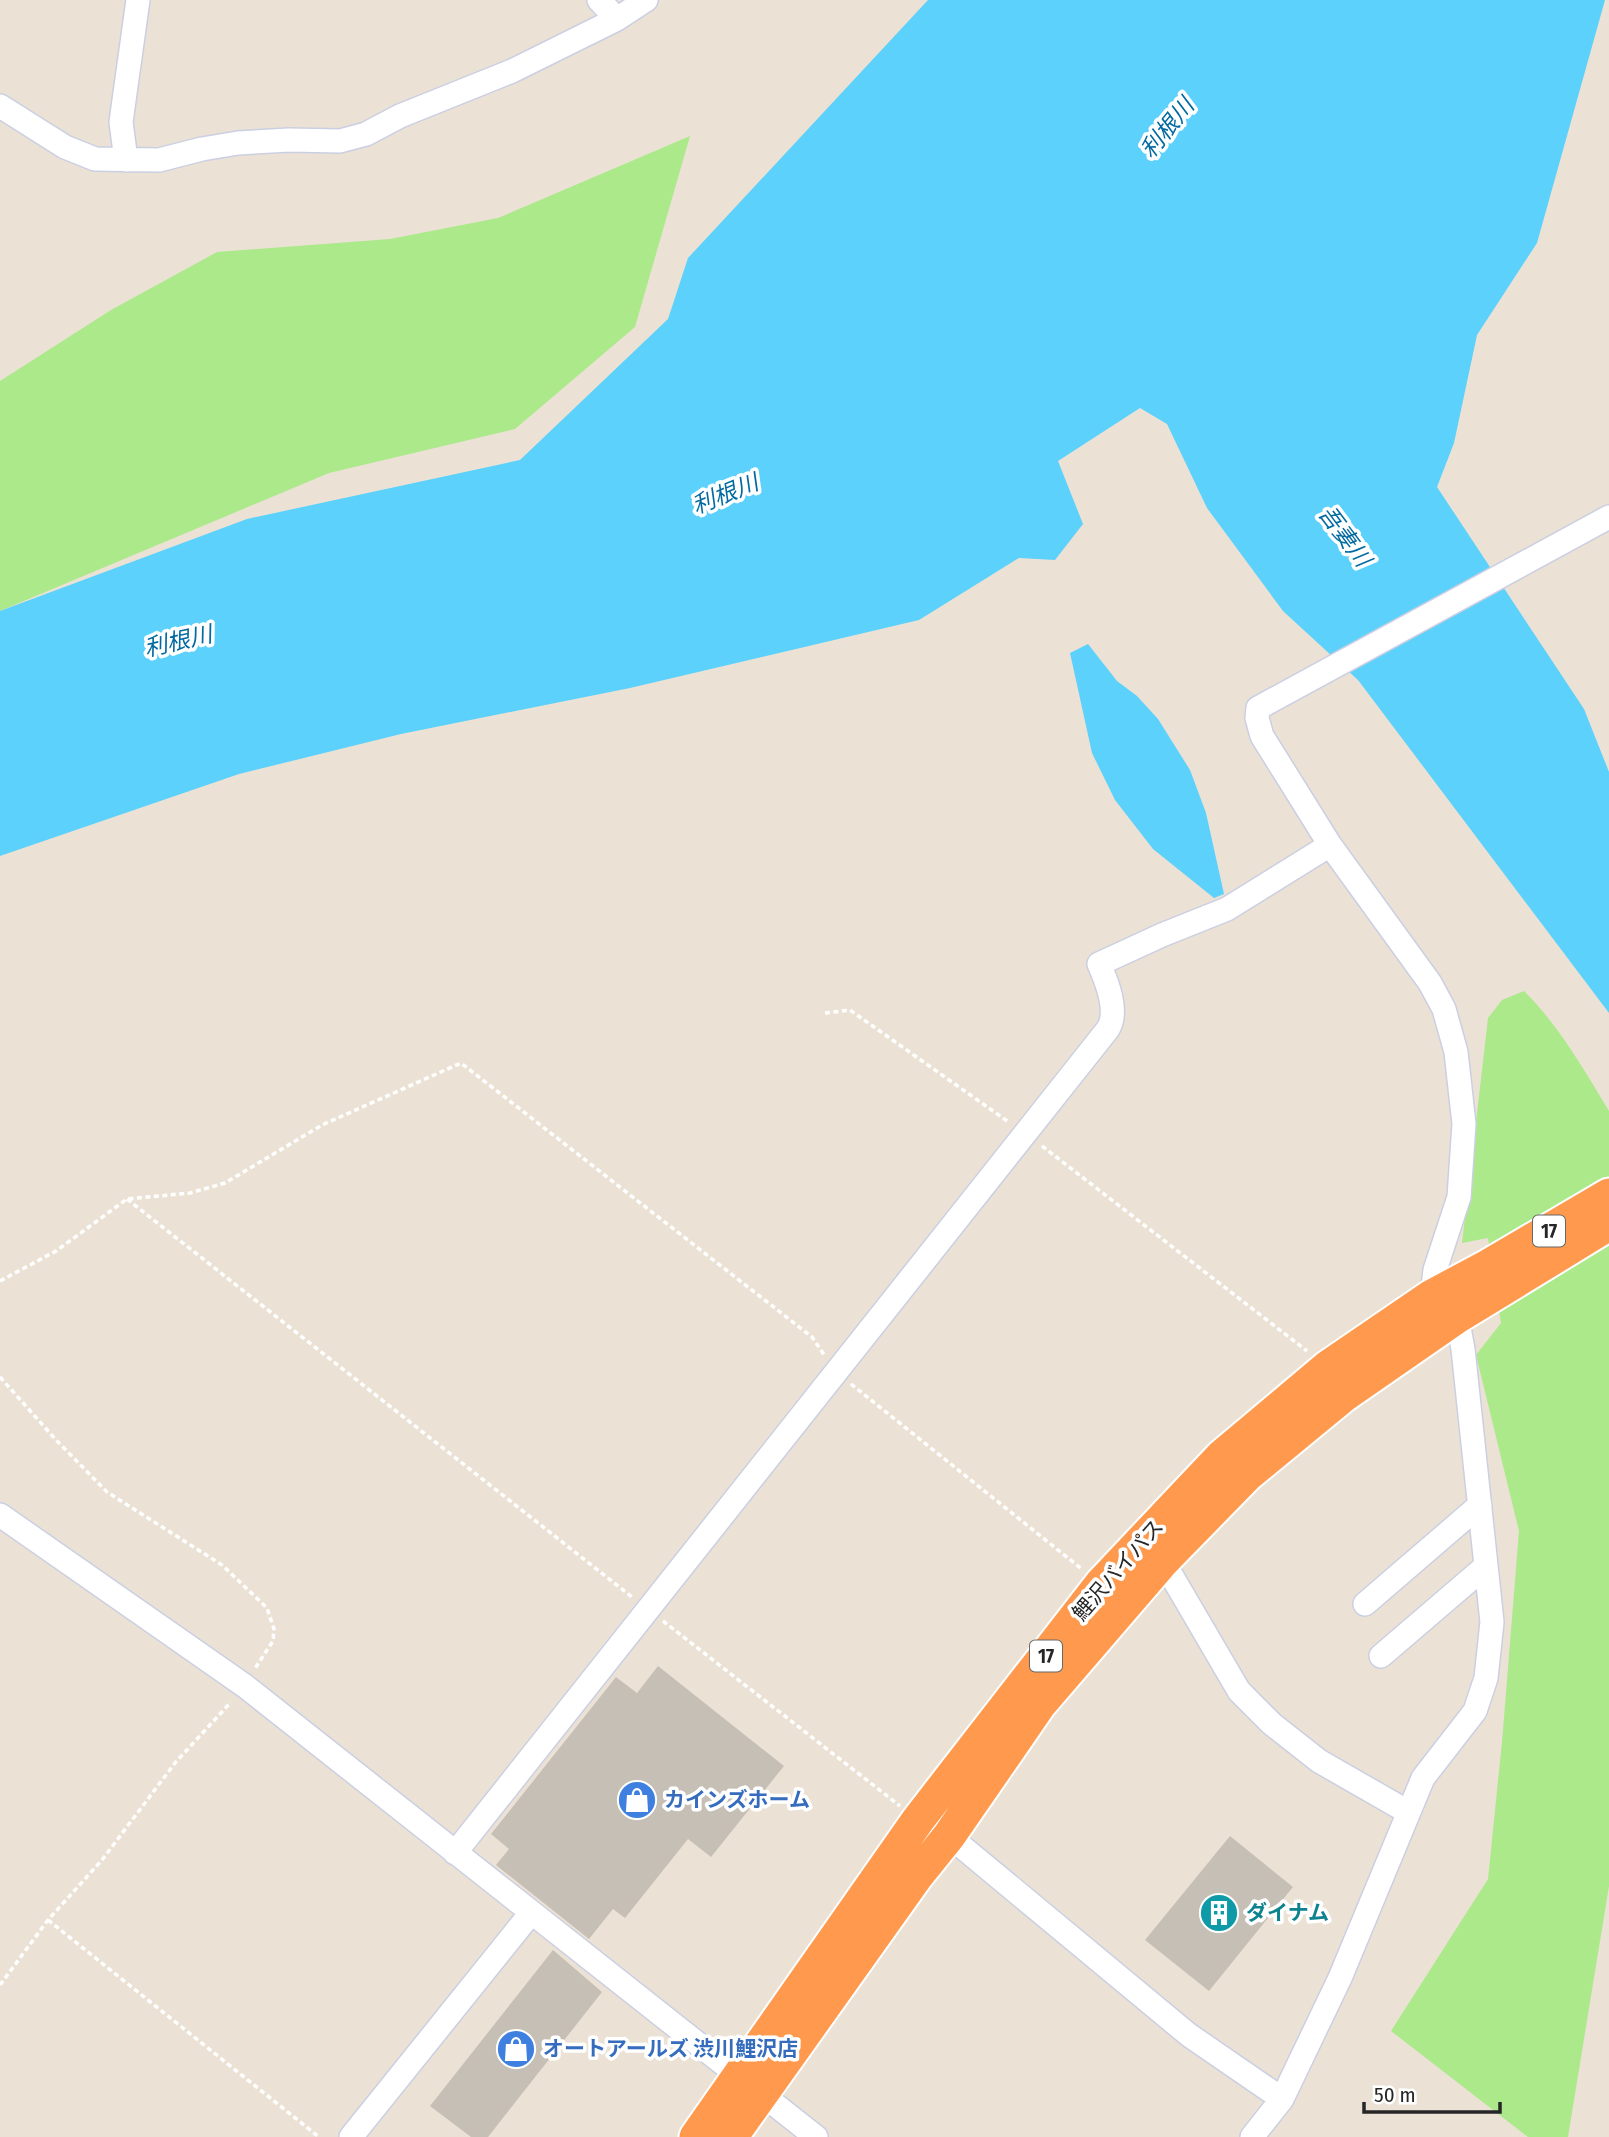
<svg xmlns="http://www.w3.org/2000/svg" width="1609" height="2137" font-family="'Fira Sans Condensed','Noto Sans JP',sans-serif">
	<style>
		.green { fill: #abe98b }
		.water { fill: #5bd1fb }
		.building { fill: #c6bfb6 }
		.lines { fill: none; stroke-linecap: round; stroke-linejoin: round }
		.minor-casing { stroke: #cbcfe2; stroke-width: 26 }
		.highway-casing { stroke: #fff; stroke-width: 37 }
		.path { stroke: #fff; stroke-width: 3.5; stroke-dasharray: 5 3.5; stroke-linecap: butt }
		.minor { stroke: #fff; stroke-width: 23 }
		.highway { stroke: #ff994d; stroke-width: 33 }
		.labels { text-anchor: middle; dominant-baseline: central; stroke-width: 7; stroke-linejoin: round; paint-order: stroke }
		.shield { fill: #fff; stroke: #676767; stroke-width: 2 }
		.shield-label { font-size: 19px; font-weight: bold; fill: #262626 }
		.street-label { font-size: 21px; fill: #262626; stroke: #fff }
		.shop-label { font-size: 21px; font-weight: bold; fill: #366cbe; stroke: #fff; text-anchor: start }
		.culture-label { font-size: 21px; font-weight: bold; fill: #0d838f; stroke: #fff; text-anchor: start }
		.water-label { font-size: 23px; font-style: italic; fill: #006aa1; stroke: #fff }
	</style>
	<rect width="100%" height="100%" fill="#ebe2d5"/>
	<path class="green" d="M690,136l-55,191 -120,102 -186,44 -329,138v-230l111,-71 106,-58 173,-13 108,-21z
		M1524,991c35,35 59,77 85,120v775l-41,251h-40l-137,-106 97,-152 14,-137 17,-211 -43,-176 25,-32 -13,-85 -26,5 26,-225 14,-18z"/>
	<path class="water" d="M928,0h677l-68,243 -60,92 -23,108 -17,44 147,222 25,63v241l-251,-333 -75,-69 -76,-103 -40,-84 -27,-16 -82,53 25,63 -28,36 -36,-2 -100,62 -289,68 -229,46 -162,40 -239,82v-245l247,-92 273,-59 148,-141 20,-61z
		M1088,644l29,37 20,15 21,23 32,51 16,43 18,81 -10,4 -61,-49 -38,-49 -23,-47 -22,-100z"/>
	<path class="building" d="M658,1666l126,100 -73,91 -23,-18 -63,79 -12,-9 -24,30 -93,-74 13,-16 -18,-15 125,-157 21,16z
		M1230,1836l63,51 -84,104 -64,-51z
		M553,1950l49,42 -114,145h-17l-41,-31z"/>
	<g class="lines">
		<g class="minor-casing">
			<path id="minor" d="M599,0l18,19
				M0,106l65,41 30,12 64,1 43,-11 36,-6 51,-3 51,1 26,-7 34,-18 112,-45 105,-52 29,-19
				M126,160l-5,-38 17,-122
				M1432,1296l3,-26 24,-73 5,-73 -8,-72 -12,-43 -14,-26 -100,-138 -68,-109 -5,-18 1,-10 351,-191
				M0,1515l245,171 571,451
				M1163,1561l76,130 33,33 47,37 89,51
				M1365,1604l115,-99
				M1381,1656l105,-90
				M949,1836l240,199 93,64
				M455,1853l653,-824c11,-18 -1,-47 -9,-65l63,-29 65,-26 103,-64
				M351,2137l180,-224
				M1252,2137l30,-38 58,-121 83,-200 52,-67 11,-33 6,-56 -29,-273 -6,-32"/>
		</g>
		<g class="highway-casing">
			<path id="highway" d="M696,2137l222,-317 183,-236 120,-127 107,-90 104,-71 56,-30 121,-71
				M731,2137l185,-260 33,-41 91,-132 123,-143 84,-86 96,-79 114,-79 152,-93"/>
		</g>
		<path class="path" d="M825,1013l25,-3 160,113
			M1042,1146l265,205
			M127,1199l505,398
			M0,1281l56,-30 71,-52 63,-6 35,-10 97,-58 139,-62 351,274 13,19
			M0,1377l57,64 50,51 115,73 45,43 7,21 -1,12 -19,29
			M851,1384l232,186
			M663,1621l237,185
			M48,1920l271,217
			M0,1985l48,-65 54,-60 73,-97 56,-61"/>
		<use href="#minor" class="minor"/>
		<use href="#highway" class="highway"/>
	</g>
	<defs>
		<g id="shop-disc" transform="scale(2.0125)"><circle r="9.5" fill="#3f7fe0" stroke="#fff"/><path d="M-5-2.5h2.3a2.7 3.5 0 0 1 5.4 0H5L5.5 6h-11ZM-1.5-2.5h3a1.5 2.3 0 0 0-3 0Z" fill="#fff"/></g>
		<g id="building-disc" transform="scale(2.0125)"><circle r="9.5" fill="#0f9aa8" stroke="#fff"/><path d="M-4-6H4V6H1V3H-1V6H-4ZM-2.5-4.3h1.7v1.8h-1.7ZM.8-4.3h1.7v1.8H.8ZM-2.5-1h1.7V.8h-1.7ZM.8-1h1.7V.8H.8Z" fill="#fff"/></g>
	</defs>
	<g fill-rule="evenodd">
		<use href="#shop-disc" x="637" y="1800"/>
		<use href="#building-disc" x="1219" y="1913"/>
		<use href="#shop-disc" x="516" y="2049"/>
	</g>
	<g class="labels">
		<g class="shield">
			<rect x="1533" y="1215.5" width="32" height="31" rx="5"/>
			<rect x="1030" y="1640.5" width="32" height="31" rx="5"/>
		</g>
		<g class="shield-label">
			<text x="1549" y="1231">17</text>
			<text x="1046" y="1656">17</text>
		</g>
		<g class="street-label">
			<text transform="translate(1118 1570) rotate(-49)">鯉沢バイパス</text>
		</g>
		<g class="shop-label">
			<text x="664" y="1800">カインズホーム</text>
			<text x="543" y="2049">オートアールズ 渋川鯉沢店</text>
		</g>
		<g class="culture-label">
			<text x="1246" y="1913">ダイナム</text>
		</g>
		<g class="water-label">
			<text transform="translate(1167 128) rotate(-51)">利根川</text>
			<text transform="translate(725 494) rotate(-22)">利根川</text>
			<text transform="translate(1345 536) rotate(53)">吾妻川</text>
			<text transform="translate(178 641) rotate(-13)">利根川</text>
		</g>
	</g>
	<path d="M1364 2102v10h136v-10" fill="none" stroke="#262626" stroke-width="3.5"/>
	<text x="1374" y="2102" font-size="21" fill="#262626" stroke="#ffffff" stroke-width="5" paint-order="stroke">50 m</text>
</svg>
